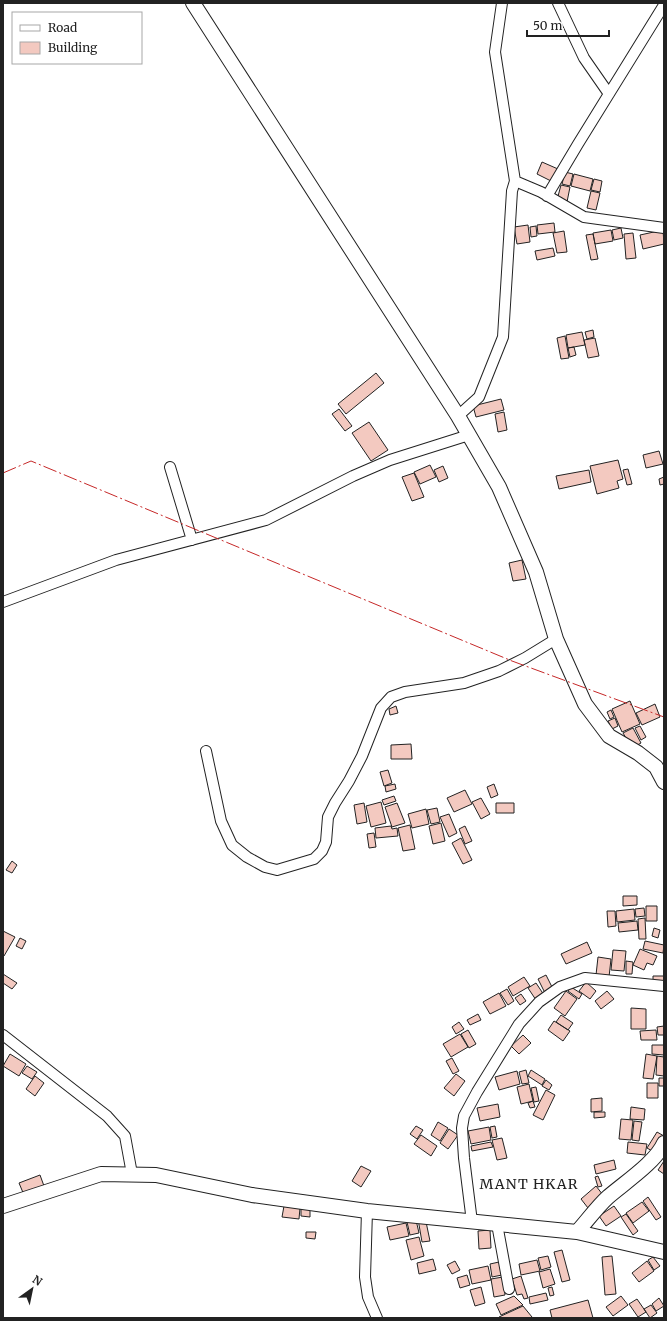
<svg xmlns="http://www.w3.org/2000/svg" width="667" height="1321" font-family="Merriweather,serif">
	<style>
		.building { fill: #f3c9c0; stroke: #222 }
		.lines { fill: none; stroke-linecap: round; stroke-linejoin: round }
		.street-casing { stroke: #222; stroke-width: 12 }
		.secondary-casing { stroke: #222; stroke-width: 16 }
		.street { stroke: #fff; stroke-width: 10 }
		.secondary { stroke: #fff; stroke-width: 14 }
		.power { stroke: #c62828; stroke-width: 1; stroke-dasharray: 14 3 2 3; stroke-linecap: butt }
		.labels { text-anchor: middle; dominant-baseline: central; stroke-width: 3; stroke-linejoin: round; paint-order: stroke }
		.quarter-label { font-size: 14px; letter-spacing: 1px; fill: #222; stroke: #fff }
	</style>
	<rect width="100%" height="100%" fill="#fff"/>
	<path class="building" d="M542,162l16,7 -5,13 -16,-8z
		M565,172l8,2 -3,12 -8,-2z
		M574,174l19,5 -3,12 -19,-5z
		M594,179l8,2 -2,11 -9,-2z
		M561,185l9,2 -3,15 -10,-2z
		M591,191l9,2 -4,17 -9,-2z
		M554,223l1,9 -17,2 -1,-9z
		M528,225l2,17 -13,2 -3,-17z
		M536,226l1,10 -6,1 -1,-10z
		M621,228l2,10 -9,2 -2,-10z
		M611,230l2,11 -18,3 -2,-11z
		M663,230l1,14 -21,5 -3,-14z
		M564,231l3,21 -10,1 -4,-20z
		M633,233l3,25 -10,1 -2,-25z
		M593,234l5,25 -7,1 -5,-25z
		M553,248l2,8 -18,4 -2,-9z
		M593,330l1,7 -7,2 -2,-7z
		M582,332l3,13 -17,3 -2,-13z
		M565,336l4,22 -8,1 -4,-21z
		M595,338l4,18 -11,2 -4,-18z
		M574,347l2,8 -6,2 -2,-9z
		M376,373l8,10 -38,31 -8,-10z
		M501,399l3,11 -28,7 -3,-11z
		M339,409l13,17 -7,5 -13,-17z
		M504,412l3,18 -9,2 -3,-18z
		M369,422l19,28 -17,11 -19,-28z
		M659,451l4,13 -17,4 -3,-13z
		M618,460l5,19 -6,2 2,7 -22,6 -7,-28z
		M430,465l6,12 -16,7 -6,-12z
		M443,466l5,12 -9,4 -5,-12z
		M628,469l4,15 -5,1 -4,-15z
		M589,470l2,12 -32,7 -3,-13z
		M414,473l10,24 -12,4 -10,-24z
		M664,477v7l-4,1 -1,-6z
		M522,560l4,19 -13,2 -4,-18z
		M630,701l10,23 -18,8 -10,-23z
		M655,704l5,13 -18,8 -6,-12z
		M396,706l2,7 -8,2 -1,-6z
		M611,710l3,7 -4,2 -3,-7z
		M615,718l3,8 -6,3 -4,-8z
		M640,726l6,11 -5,3 -6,-12z
		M633,728l8,15 -9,5 -9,-15z
		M411,744l1,15h-21v-14z
		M388,770l4,13 -8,3 -4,-14z
		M395,784l1,5 -10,3 -1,-6z
		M494,784l4,11 -7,3 -4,-11z
		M465,790l7,14 -18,8 -7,-14z
		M394,796l2,5 -12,4 -2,-5z
		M481,798l9,16 -9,5 -9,-17z
		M381,802l5,21 -15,4 -5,-21z
		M364,803l3,19 -10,2 -3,-19z
		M397,803l8,20 -13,4 -7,-20z
		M496,803h18v10h-18z
		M437,808l3,14 -9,2 -4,-14z
		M426,809l3,15 -17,4 -4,-14z
		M449,814l8,19 -8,4 -9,-20z
		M441,823l4,18 -12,3 -4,-18z
		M410,825l5,24 -12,2 -5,-23z
		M391,826l1,3 5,-1 1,8 -22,2 -1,-10z
		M465,826l7,15 -7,3 -6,-15z
		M374,833l2,14 -7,1 -2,-14z
		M461,838l11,22 -9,4 -11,-21z
		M12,861l5,4 -5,8 -6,-3z
		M623,896h14v9l-14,1z
		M646,906h11v15h-11z
		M644,908l1,8 -9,1 -1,-8z
		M634,909l1,11 -18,2 -1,-11z
		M607,911h8l1,15 -8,1z
		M645,918l1,21h-7l-1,-20z
		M637,921l1,9 -19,2 -1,-9z
		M654,928l6,2 -2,8 -6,-2z
		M3,931l12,6 -11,19h-1z
		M20,938l6,3 -4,8 -6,-3z
		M645,941l19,4 -1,8 -20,-4z
		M587,942l5,11 -26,11 -5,-10z
		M640,949l17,7 -4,9 -6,-2 -3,7 -11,-5z
		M613,950l13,1 -2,20 -13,-1z
		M598,957l13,2 -2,18 -13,-2z
		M626,961l7,1 -1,12h-6z
		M3,974l14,9 -5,6 -9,-6z
		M546,975l7,14 -8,4 -7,-14z
		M653,976h11v9l-11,-1z
		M524,977l6,9 -17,10 -5,-9z
		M586,982l10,9 -6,8 -11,-8z
		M536,983l8,12 -8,5 -8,-12z
		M571,987l11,7 -3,5 -11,-8z
		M507,989l7,12 -6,4 -8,-12z
		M566,991l11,8 -12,17 -11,-8z
		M607,991l7,8 -13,10 -6,-8z
		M499,993l7,13 -16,8 -7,-12z
		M521,994l5,7 -6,4 -5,-7z
		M631,1008l15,1v20h-15z
		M478,1014l3,6 -11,5 -3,-5z
		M561,1015l12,8 -5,7 -12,-8z
		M554,1021l16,10 -7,10 -15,-11z
		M459,1022l5,7 -8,5 -4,-7z
		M664,1026v9h-6l-1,-8z
		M468,1030l8,14 -7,4 -8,-14z
		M656,1030l1,10h-16l-1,-9z
		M460,1034l8,13 -17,10 -8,-13z
		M523,1035l8,8 -12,11 -8,-8z
		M652,1045h12v10l-12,-1z
		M10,1054l16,10 -7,12 -16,-10z
		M646,1054l11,2 -4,23 -10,-1z
		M657,1056l7,1v19l-8,-1z
		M452,1058l7,13 -6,3 -7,-13z
		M27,1066l10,6 -5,7 -10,-6z
		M526,1070l3,13 -7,1 -3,-12z
		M531,1070l14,9 -3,6 -14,-9z
		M517,1071l3,13 -21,6 -4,-13z
		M456,1074l9,7 -11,15 -10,-8z
		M35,1076l9,7 -9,13 -9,-7z
		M659,1078h5v8h-5z
		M546,1080l6,5 -3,5 -7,-4z
		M647,1083h11v15h-11z
		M529,1084l4,17 -12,3 -4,-17z
		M536,1087l3,14 -5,1 -3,-14z
		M546,1090l9,5 -12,25 -10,-5z
		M602,1098v13l-11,1v-13z
		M533,1101l2,6 -5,1 -2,-5z
		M498,1104l2,13 -20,4 -3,-13z
		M631,1107l14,2 -1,11 -14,-1z
		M594,1112h11v5l-11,1z
		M621,1119l12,1 -2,20 -12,-1z
		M634,1121l8,1 -3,19 -7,-1z
		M438,1122l10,6 -8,13 -9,-6z
		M416,1126l7,4 -6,9 -7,-5z
		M495,1126l2,11 -5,1 -2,-11z
		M489,1127l2,13 -20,4 -3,-13z
		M449,1129l9,6 -10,14 -8,-6z
		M657,1132l7,4 -10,16 -7,-4z
		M421,1135l16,11 -6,10 -17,-12z
		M502,1138l5,20 -10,2 -5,-20z
		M491,1142l2,5 -21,4 -1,-5z
		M628,1142l19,2 -2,11 -18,-2z
		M614,1160l2,9 -20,5 -2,-9z
		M664,1161v13l-6,-4z
		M361,1166l10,5 -10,16 -9,-6z
		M40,1175l4,11 -20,9 -5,-12z
		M598,1176l4,10 -4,1 -3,-10z
		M596,1186l7,9 -15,13 -7,-9z
		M648,1197l13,20 -5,3 -13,-19z
		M642,1202l7,9 -16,12 -7,-10z
		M284,1206l16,2 -1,11 -17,-2z
		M614,1206l7,10 -15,10 -7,-10z
		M301,1208h9v9l-9,-1z
		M626,1214l12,17 -5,4 -12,-18z
		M425,1217l5,24 -8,1 -4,-23z
		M416,1220l3,13 -9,2 -3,-13z
		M406,1223l3,13 -19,4 -3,-13z
		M490,1230l1,18 -12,1 -1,-18z
		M306,1232h10l-1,7 -9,-1z
		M419,1237l5,19 -13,4 -5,-20z
		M562,1250l8,30 -8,2 -8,-30z
		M548,1256l3,11 -10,3 -3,-12z
		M612,1256l4,38 -11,1 -3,-38z
		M653,1257l7,9 -6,4 -6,-10z
		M433,1259l3,11 -17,4 -2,-11z
		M537,1260l3,11 -19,4 -2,-11z
		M455,1261l5,9 -8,4 -5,-9z
		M647,1261l7,10 -15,11 -7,-9z
		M499,1262l3,13 -10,2 -2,-13z
		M488,1266l3,14 -19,4 -3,-14z
		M550,1269l5,15 -12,4 -4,-16z
		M467,1275l3,10 -10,3 -3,-10z
		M521,1276l7,22 -4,1 -2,-5 -5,1 -5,-16z
		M503,1277l2,18 -11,2 -3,-18z
		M481,1287l4,16 -10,3 -5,-16z
		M552,1287l2,8 -4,1 -2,-8z
		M546,1293l2,7 -18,4 -1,-7z
		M514,1296l9,9 -22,10 -5,-11z
		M621,1296l7,9 -15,11 -7,-9z
		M659,1298l5,8 -8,5 -4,-7z
		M637,1299l9,13 -8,5 -9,-13z
		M588,1300l5,18h-41l-2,-8z
		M651,1305l6,8 -7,5 -6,-9z
		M523,1306l9,11 -3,1h-29l-1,-1z"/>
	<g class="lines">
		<g class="street-casing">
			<path id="street" d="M558,3l26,55 25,36
				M515,181l26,11 43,25 80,11
				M547,196l31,-52 86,-139
				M458,416l21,-19 24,-60 9,-146 3,-10 -20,-129 7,-49
				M170,467l22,73
				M3,602l113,-42 150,-40 87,-44 37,-16 79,-25
				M206,751l15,70 11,24 15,12 18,10 12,3 37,-11 8,-8 4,-9 2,-25 7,-14 14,-22 13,-25 19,-48 10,-11 14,-5 59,-9 35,-12 26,-13 31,-19
				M3,1035l104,81 18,20 7,38
				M367,1211l-2,66 3,20 9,21
				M472,1222l-8,-64 -2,-30 2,-12 13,-24 42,-68 20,-22 21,-15 25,-9 79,8
				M497,1224l12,65"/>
		</g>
		<g class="secondary-casing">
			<path id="secondary" d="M193,3l265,413 41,71 37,85 20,67 29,65 24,32 29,17 18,14 8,15
				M3,1206l98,-32 55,1 96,20 115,16 210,21 87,20
				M577,1232c10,-11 20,-25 31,-35 16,-14 48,-35 56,-54"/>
		</g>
		<use href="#street" class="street"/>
		<use href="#secondary" class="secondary"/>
		<path class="power" d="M3,473l28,-12 481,200 152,56"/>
	</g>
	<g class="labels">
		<g class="quarter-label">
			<text x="529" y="1184">MANT HKAR</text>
		</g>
	</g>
	<rect width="667" height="1321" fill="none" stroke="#222222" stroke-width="8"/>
	<rect x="12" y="12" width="130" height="52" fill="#ffffff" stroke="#a7a7a7"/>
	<rect x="20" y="25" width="20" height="6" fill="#ffffff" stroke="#a7a7a7"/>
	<text x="48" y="32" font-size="12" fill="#222222">Road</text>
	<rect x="20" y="42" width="20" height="12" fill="#f3c9c0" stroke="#a7a7a7"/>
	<text x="48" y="52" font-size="12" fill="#222222">Building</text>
	<g transform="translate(32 1289) rotate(33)" stroke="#ffffff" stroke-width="3" paint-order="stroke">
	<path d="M0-3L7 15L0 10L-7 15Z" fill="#222222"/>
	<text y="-6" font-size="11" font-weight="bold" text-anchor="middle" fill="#222222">N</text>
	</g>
	<path d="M527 30v6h82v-6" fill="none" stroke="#222222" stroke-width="2"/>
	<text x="533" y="30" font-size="12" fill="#222222" stroke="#ffffff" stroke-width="3" paint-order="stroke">50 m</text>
</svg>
